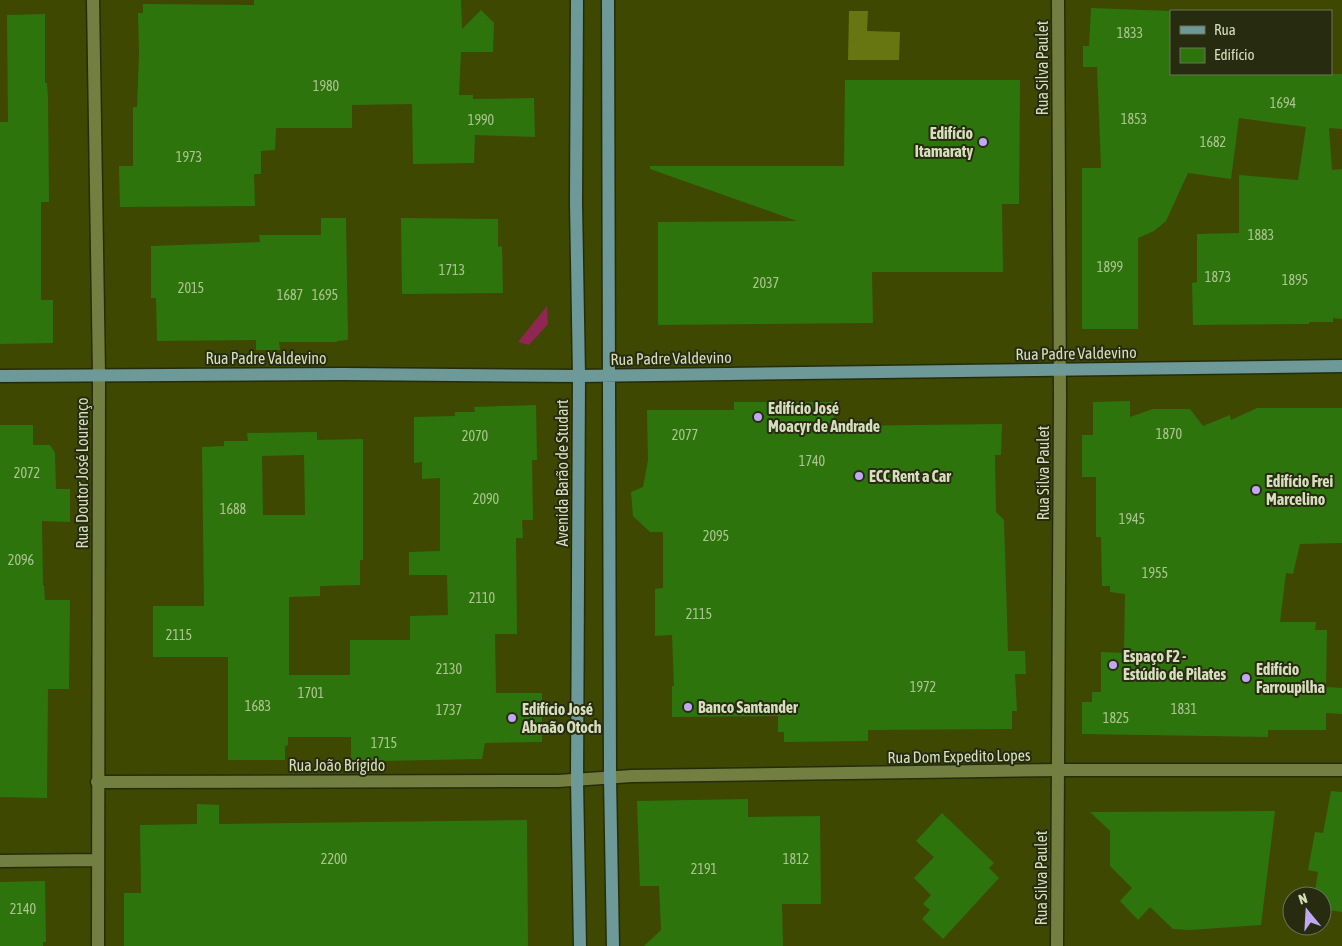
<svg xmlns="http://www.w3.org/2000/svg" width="1342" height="946" font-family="'Asap Condensed',sans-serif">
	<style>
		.green { fill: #912654 }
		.water { fill: #677611 }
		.building { fill: #2e740c; fill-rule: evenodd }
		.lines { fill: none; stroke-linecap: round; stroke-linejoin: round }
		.minor-casing { stroke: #262c0b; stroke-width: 15 }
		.tertiary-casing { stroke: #262c0b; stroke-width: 15 }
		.primary-casing { stroke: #262c0b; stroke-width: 15 }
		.minor { stroke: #737f40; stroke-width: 12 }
		.tertiary { stroke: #737f40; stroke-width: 12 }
		.primary { stroke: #6d9999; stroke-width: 12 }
		.poi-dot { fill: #c0a8f3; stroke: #272c11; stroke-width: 2 }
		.labels { text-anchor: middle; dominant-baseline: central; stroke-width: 4; stroke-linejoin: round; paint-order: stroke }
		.number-label { font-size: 14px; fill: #acc491 }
		.street-label { font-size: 16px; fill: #d6debd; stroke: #272c11 }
		.poi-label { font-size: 16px; font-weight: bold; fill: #d6debd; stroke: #272c11; text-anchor: start }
	</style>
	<rect width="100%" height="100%" fill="#3e4801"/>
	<path class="green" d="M547,306l1,18 -19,21 -11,-3z"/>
	<path class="water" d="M849,11h19l-1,20 33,1 -1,28h-51z"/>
	<path class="building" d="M254,0h207l1,29 19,-19 13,13 -1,29h-32l-2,43h14v4l61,-1 1,39 -60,-2 -1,28 -61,1 -1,-60 -60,1v23h-76l-1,22 -14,1v23h-7l1,32 -135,1 -1,-41h14v-59h4l2,-53 -1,-41h5v-9l111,1z
		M1091,8l80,3v63h171v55l-13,-1 3,42 10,-1v150l-9,-1v4h-24v2l-116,1 -1,-42 5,-1v-48l42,-1v-58l59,5 8,-53 -67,-9 -8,61 -43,-6 -22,48 -12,10 -16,7v91h-56v-161h19l-4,-101h-14v-21h6z
		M45,14v69h2l1,15 1,104h-8v98h12v43l-53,1v-222h8l-1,-107z
		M845,80h175l-1,124h-17l1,68h-131l1,51 -215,2v-103l139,-1 -147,-52v-3h194z
		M321,218h25l2,122 -11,1v1h-58l1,8h-24v-10l-99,1 -1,-43h-5v-52l109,-4 -1,-7h62z
		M401,218l97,1v28l4,-1 1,47 -101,1z
		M1130,401v16l23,-8h37l13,17 27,-11 1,5 26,-12h85v135l-42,1 -7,30 -7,-1 -6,49h36l-1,8h12l-1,57 16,1v26l-16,-1v17h-58v7l-186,-3v-32h10v-10h9v-40l23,1 1,-59 -15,-2v-6h-8l-1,-49h-5v-60h-14v-42h11v-33z
		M734,402h100v24l168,-2 -1,31h-6l1,57 8,8 4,131h17l1,23h-11l2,37h-5v18l-144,1v11l-84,1v-10h-6v-16l-106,1v-31h2l-2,-51 -17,1v-47l8,-1v-56h-13l-17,-16 -2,-24 12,-5 5,-27 -1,-50h87z
		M536,405l1,55h-5l1,60h-11l1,18h-7l1,96h-22l1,59h46v49l-57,1 -3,16 -101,2v-1h-30v-23h-63v8l-3,1v14h-57v-103h-75v-51h51l-2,-159 22,-1v-5h24l-1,-8 70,-1v8l46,-1v121h-3v25l-40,1v10l-31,1v78h61v-35h60v-24l38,-1 -1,-40h-38v-23l31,-1v-73l-18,1v-17l-8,1v-46l41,-1v-4h20l-1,-5zM304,455l1,60h-42l-1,-59z
		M0,425h33v20h17l5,8 1,36h14v33l-28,-1 1,64h1l1,15h25l-1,89h-21l-1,109 -47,-1z
		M1331,791l11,1v120l-20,-3v-13h-8l4,-24 -10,-2 7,-38 8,1z
		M748,799v18l72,-1 1,88h-39l1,42h-139l17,-16 -2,-44h-19l-3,-85z
		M197,804l22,1v19l308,-4 1,126h-404v-53h17l-1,-68 57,-1z
		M1275,811l-14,114 -71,5 -17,-1 -23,-22 -12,13 -18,-19 12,-13 -22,-22v-35l-20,-19z
		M942,813l52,50 -5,5 10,10 -56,61 -21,-20 8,-9 -7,-6 8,-9 -17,-17 20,-21 -18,-16z
		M45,881l1,61h-3v4h-43v-64z"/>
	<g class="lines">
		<g class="minor-casing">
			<path id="minor" d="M1057,946l3,-548 -2,-398"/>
		</g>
		<g class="tertiary-casing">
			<path id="tertiary" d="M93,0l6,374 -1,572
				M97,782l461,-1 74,-5 427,-6h283
				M0,861l98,-1"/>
		</g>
		<g class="primary-casing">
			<path id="primary" d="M577,0l-1,203 3,173 -2,404 3,166
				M608,0l2,778 3,168
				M0,376l343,-2 236,2 763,-10"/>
		</g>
		<use href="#minor" class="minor"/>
		<use href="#tertiary" class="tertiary"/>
		<use href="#primary" class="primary"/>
	</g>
	<g class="poi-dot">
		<circle cx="983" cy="142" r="5"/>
		<circle cx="758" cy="417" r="5"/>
		<circle cx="859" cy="476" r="5"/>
		<circle cx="1256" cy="490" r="5"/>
		<circle cx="1113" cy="665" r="5"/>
		<circle cx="1246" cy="678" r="5"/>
		<circle cx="688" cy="707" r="5"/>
		<circle cx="512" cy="718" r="5"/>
	</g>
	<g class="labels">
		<g class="number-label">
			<text x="1130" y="33">1833</text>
			<text x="326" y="86">1980</text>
			<text x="1283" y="103">1694</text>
			<text x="1134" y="119">1853</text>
			<text x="481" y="120">1990</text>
			<text x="1213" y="142">1682</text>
			<text x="189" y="157">1973</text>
			<text x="1261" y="235">1883</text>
			<text x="1110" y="267">1899</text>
			<text x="452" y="270">1713</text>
			<text x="1218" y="277">1873</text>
			<text x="1295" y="280">1895</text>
			<text x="766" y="283">2037</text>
			<text x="191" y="288">2015</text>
			<text x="290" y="295">1687</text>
			<text x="325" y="295">1695</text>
			<text x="1169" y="434">1870</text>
			<text x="685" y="435">2077</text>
			<text x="475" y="436">2070</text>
			<text x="812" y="461">1740</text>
			<text x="27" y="473">2072</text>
			<text x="486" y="499">2090</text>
			<text x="233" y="509">1688</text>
			<text x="1132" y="519">1945</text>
			<text x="716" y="536">2095</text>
			<text x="21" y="560">2096</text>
			<text x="1155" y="573">1955</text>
			<text x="482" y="598">2110</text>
			<text x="699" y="614">2115</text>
			<text x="179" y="635">2115</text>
			<text x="449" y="669">2130</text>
			<text x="923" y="687">1972</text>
			<text x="311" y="693">1701</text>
			<text x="258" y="706">1683</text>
			<text x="1184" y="709">1831</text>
			<text x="449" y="710">1737</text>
			<text x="1116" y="718">1825</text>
			<text x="384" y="743">1715</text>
			<text x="334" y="859">2200</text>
			<text x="796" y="859">1812</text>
			<text x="704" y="869">2191</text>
			<text x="23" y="909">2140</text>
		</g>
		<g class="street-label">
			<text transform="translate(1042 68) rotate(-90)">Rua Silva Paulet</text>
			<text transform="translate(1076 353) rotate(-1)">Rua Padre Valdevino</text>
			<text x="266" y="358">Rua Padre Valdevino</text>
			<text transform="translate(671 358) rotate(-1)">Rua Padre Valdevino</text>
			<text transform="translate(82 473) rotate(-90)">Rua Doutor José Lourenço</text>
			<text transform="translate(562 473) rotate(-90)">Avenida Barão de Studart</text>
			<text transform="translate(1043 473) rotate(-90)">Rua Silva Paulet</text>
			<text transform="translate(959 756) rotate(-1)">Rua Dom Expedito Lopes</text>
			<text x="337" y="765">Rua João Brígido</text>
			<text transform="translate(1041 878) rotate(-90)">Rua Silva Paulet</text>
		</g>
		<g class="poi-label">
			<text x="973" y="133" text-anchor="end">Edifício<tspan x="973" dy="18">Itamaraty</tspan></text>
			<text x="768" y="408">Edifício José<tspan x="768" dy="18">Moacyr de Andrade</tspan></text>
			<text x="869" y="476">ECC Rent a Car</text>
			<text x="1266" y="481">Edifício Frei<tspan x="1266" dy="18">Marcelino</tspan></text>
			<text x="1123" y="656">Espaço F2 -<tspan x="1123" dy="18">Estúdio de Pilates</tspan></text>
			<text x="1256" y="669">Edifício<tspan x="1256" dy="18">Farroupilha</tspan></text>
			<text x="698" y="707">Banco Santander</text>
			<text x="522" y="709">Edifício José<tspan x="522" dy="18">Abraão Otoch</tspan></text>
		</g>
	</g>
	<rect x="1170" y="10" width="162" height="65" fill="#272c11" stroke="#6d7356"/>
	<rect x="1180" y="26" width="25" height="8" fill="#6d9999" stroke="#6d7356"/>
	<text x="1214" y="35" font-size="15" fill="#d6debd">Rua</text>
	<rect x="1180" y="48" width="25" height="15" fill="#2e740c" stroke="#6d7356"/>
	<text x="1214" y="60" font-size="15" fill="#d6debd">Edifício</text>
	<g transform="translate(1307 911) rotate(342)"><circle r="24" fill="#272c11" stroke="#6d7356"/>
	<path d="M0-4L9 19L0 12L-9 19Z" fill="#c0a8f3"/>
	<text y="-8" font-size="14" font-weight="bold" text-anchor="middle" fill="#d6debd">N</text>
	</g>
</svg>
